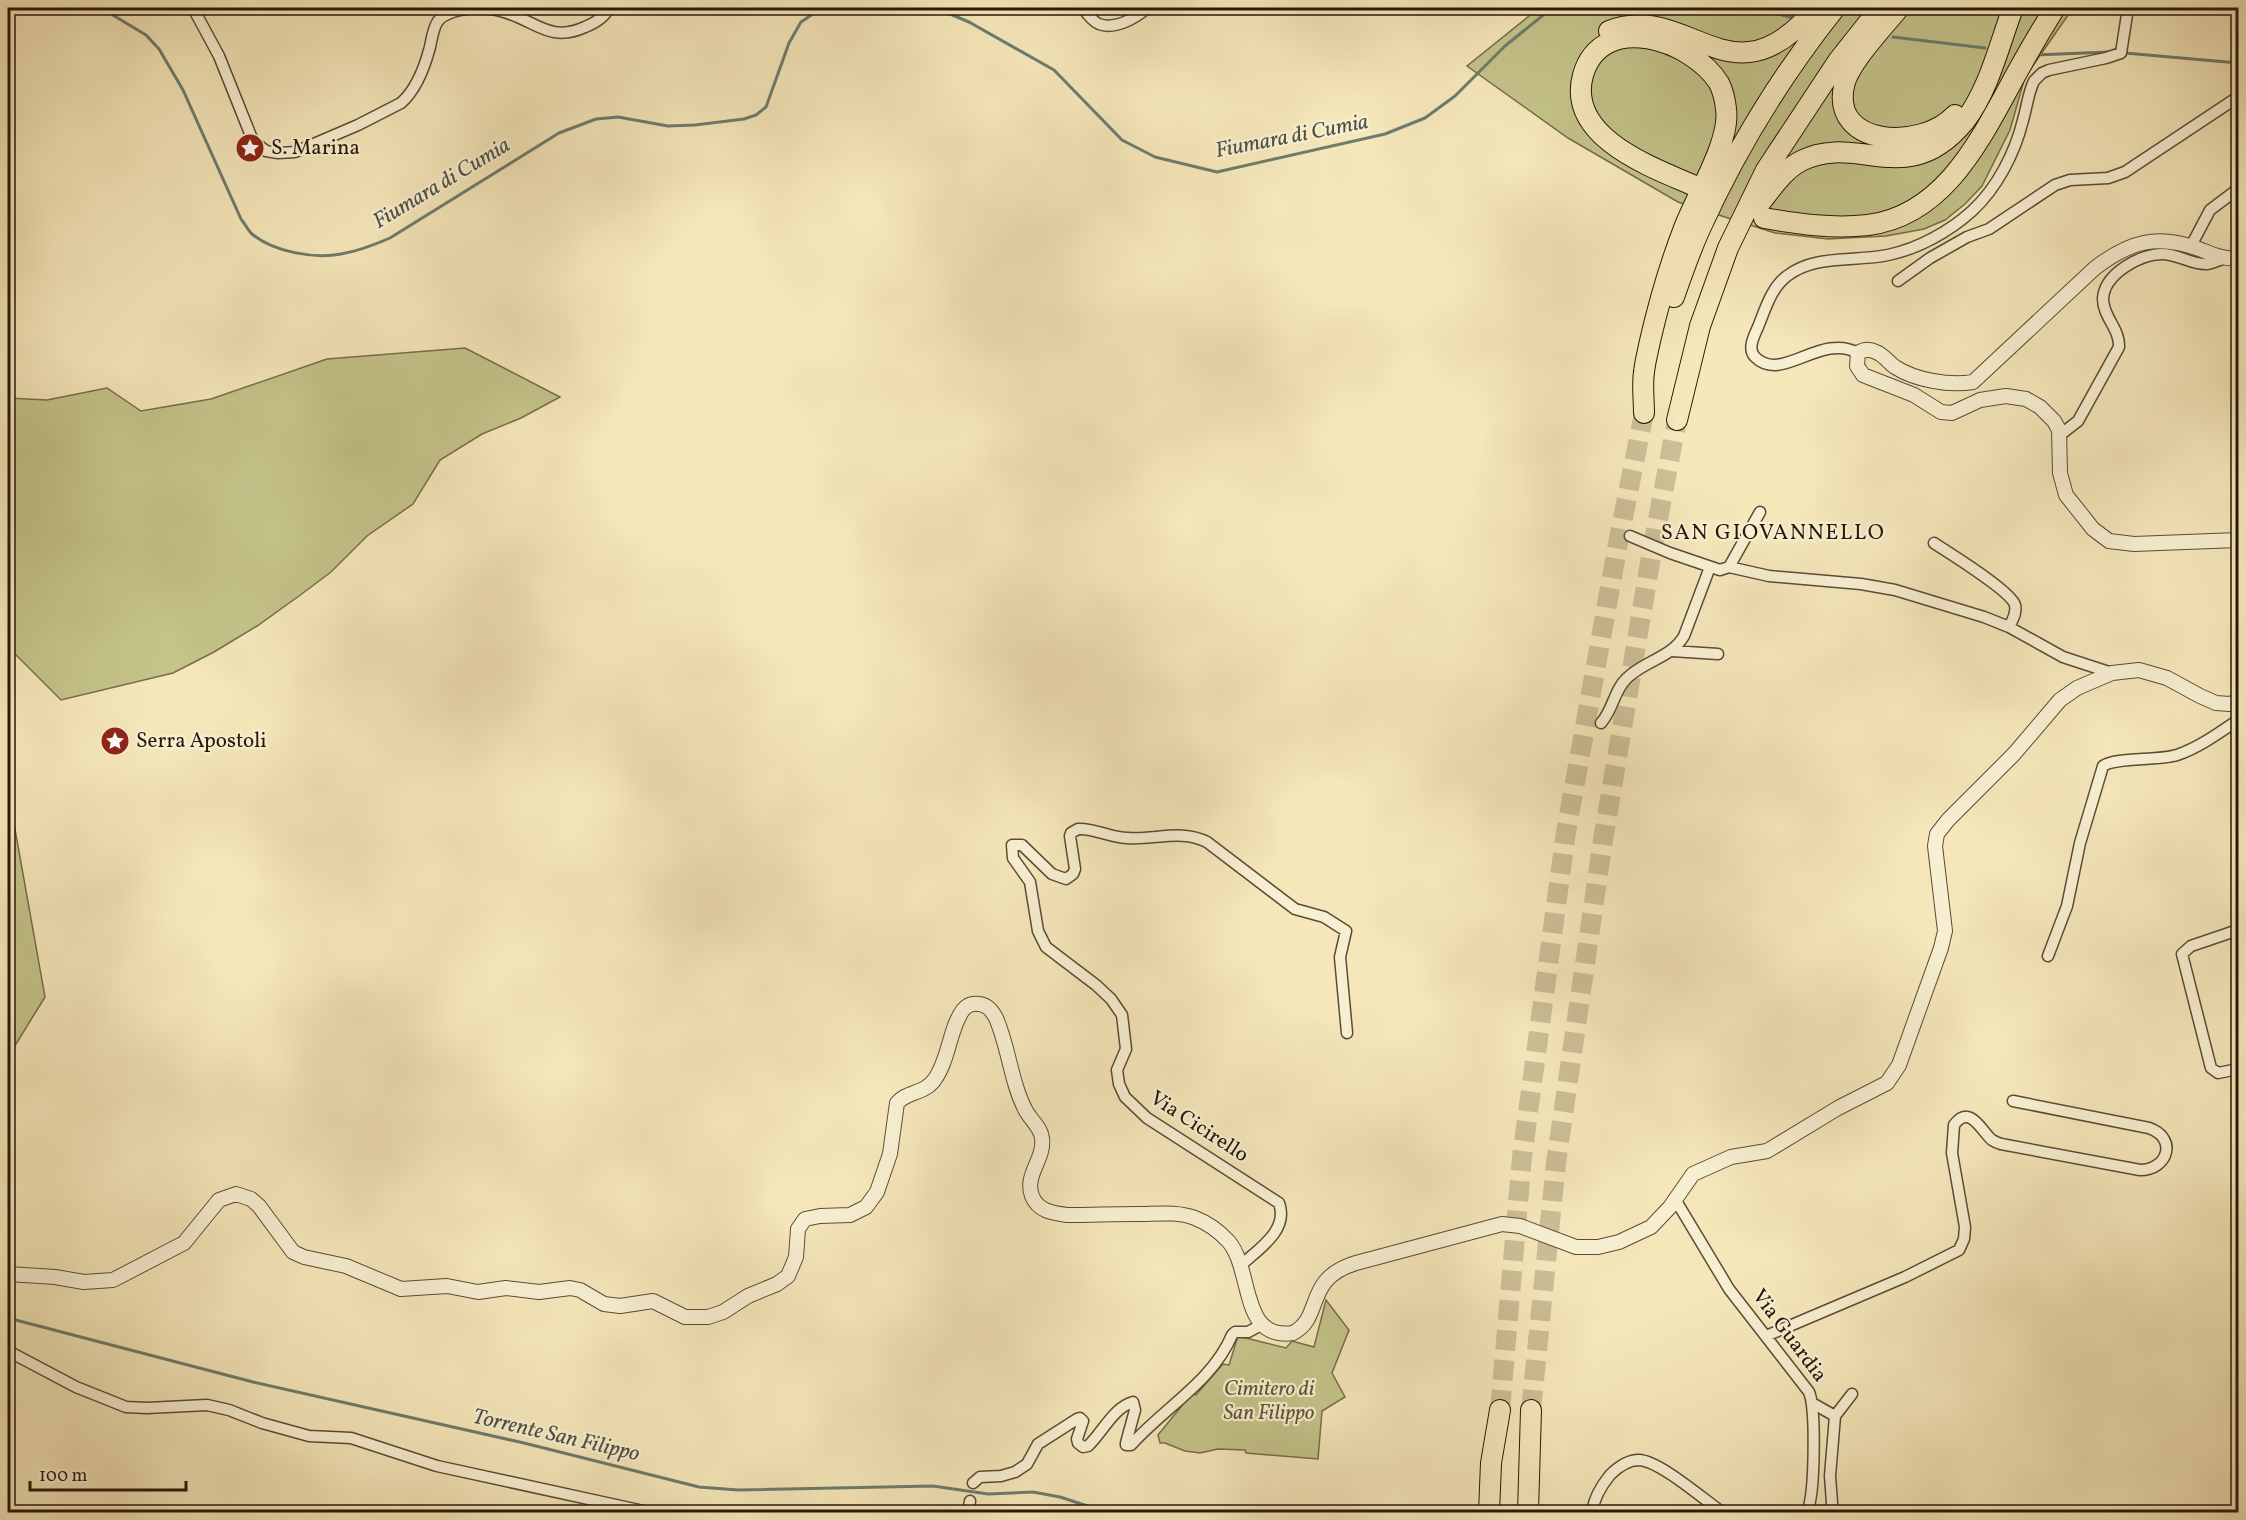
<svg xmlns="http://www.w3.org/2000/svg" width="2246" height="1520" font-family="Vollkorn,serif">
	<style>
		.green { fill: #c4c38a; stroke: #756e48; stroke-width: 1.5 }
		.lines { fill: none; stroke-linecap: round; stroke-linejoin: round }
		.stream { stroke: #6d7c6d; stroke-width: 3 }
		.motorway-tunnel { stroke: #ccbe96; stroke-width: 20; stroke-dasharray: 20 10; stroke-linecap: butt }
		.minor-casing { stroke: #5a4c34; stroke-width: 13 }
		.tertiary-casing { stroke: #5a4c34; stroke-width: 16 }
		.motorway-casing { stroke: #261807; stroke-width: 22 }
		.minor { stroke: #f8efd2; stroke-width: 10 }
		.tertiary { stroke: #f8efd2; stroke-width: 14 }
		.motorway { stroke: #f5e7ba; stroke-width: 20 }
		.labels { text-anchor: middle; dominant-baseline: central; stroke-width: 4.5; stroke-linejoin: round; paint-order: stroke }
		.poi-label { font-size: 21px; fill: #261807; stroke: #f8efd2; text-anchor: start }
		.street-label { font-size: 21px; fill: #261807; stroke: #f8efd2 }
		.park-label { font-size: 21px; font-style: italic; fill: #5d5435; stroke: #f8efd2 }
		.water-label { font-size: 22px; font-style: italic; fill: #4f5242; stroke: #f8efd2 }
		.neighbourhood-label { font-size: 22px; letter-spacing: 1.5px; fill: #261807; stroke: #f8efd2 }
	</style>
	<rect width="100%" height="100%" fill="#f5e7ba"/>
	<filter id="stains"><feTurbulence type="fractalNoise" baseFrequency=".00333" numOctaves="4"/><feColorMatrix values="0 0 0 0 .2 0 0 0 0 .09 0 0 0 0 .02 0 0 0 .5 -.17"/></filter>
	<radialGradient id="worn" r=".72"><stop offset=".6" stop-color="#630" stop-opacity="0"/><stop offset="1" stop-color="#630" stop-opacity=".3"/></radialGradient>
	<path class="green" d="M1539,8h534l-48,69 -15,53 -28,56 -17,18 -20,16 -21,9 -38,7 -58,3 -53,-6 -97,-31 -110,-64 -101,-72z
		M465,348l95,49 -39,21 -39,16 -42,26 -27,44 -46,32 -36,36 -32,24 -42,30 -43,26 -41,21 -112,27 -53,-53v-249l39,2 60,-12 34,23 70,-12 116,-40z
		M8,790l37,207 -37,60z
		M1326,1300l23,30 -17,43 13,24 -23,14 -4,48 -72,-6 -1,-3 -27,-1 -18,4 -15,-2 -20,-8h-5l-2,-8 35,-43 3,3 27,-31 6,1 9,-29 48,12 6,-7 22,6z"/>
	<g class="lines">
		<path class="stream" d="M101,8l45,27 13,14 24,41 58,129c4,5 7,11 11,15 22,18 62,25 89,20 18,-3 33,-9 49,-16l169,-105 37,-14 22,-2 50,9 27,-1 49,-6 12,-4 10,-8 23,-64 12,-21 21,-14
			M936,8l33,14 85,48 68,70 33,17 62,15 168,-38 40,-16 30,-22 50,-50 47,-38
			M1755,8l38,10
			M1893,37l92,11
			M2125,53l113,10
			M2035,55l74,-3
			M8,1318l245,64 271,61 175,44 39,3 195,-4 55,8 45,-2 27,5 46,15"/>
		<path class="motorway-tunnel" d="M1703,189l60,19
			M1500,1410l22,-253 44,-325 53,-294 25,-125
			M1531,1410l25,-247 47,-323 50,-295 24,-125"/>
		<g class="minor-casing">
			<path id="minor" d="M193,8l26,48 34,85 13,10 12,2 17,-1 63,-27 43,-22c16,-14 24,-37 29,-56 2,-9 3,-19 8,-26 3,-4 7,-6 12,-8 15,-6 38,-6 54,-1 32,9 46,31 81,15 10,-4 19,-9 24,-19
				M1083,8c4,6 9,13 16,16 16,6 37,-6 48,-16
				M2191,246l19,-36 28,-21
				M1898,281l32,-23 37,-21 22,-8 66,-44 15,-5 38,-2 17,-6 113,-75
				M1858,353c-38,-21 -76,31 -103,4 -8,-8 -1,-21 3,-30 7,-17 13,-39 29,-51 28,-22 68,-14 101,-21 30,-6 62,-24 84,-44 25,-23 43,-58 51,-91 4,-13 5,-27 11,-39l8,-8 7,-3 57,-12 15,-5 7,-45
				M2060,435l18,-14 41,-74c1,-18 -16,-30 -16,-48 1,-25 37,-45 59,-45 16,0 30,11 45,10 6,-1 13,-4 18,-6
				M1630,536l40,17 50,17 9,-3 40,9 92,8 34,6 89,27 25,10 54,30 49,16
				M1934,543c15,10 77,48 81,62 2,8 -3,16 -6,22
				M1729,567l31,-55
				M1672,651l46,3
				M1601,723c12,-13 13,-33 26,-45 17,-17 44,-20 57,-42l26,-69
				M2238,930l-47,16 -9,8 29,114 7,5 20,-4
				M2048,956l19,-50 13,-63 23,-77c12,-9 55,-5 74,-11 21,-7 42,-22 61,-35
				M1675,1199l54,90 80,103c7,17 6,103 -2,120
				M1241,1265c18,-16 48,-35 38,-62l-132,-85 -22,-21 -6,-13 -2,-14 9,-21 -4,-34 -11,-16 -15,-14 -50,-38 -8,-16 -8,-49 -17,-24 -1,-13h10l30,29 14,5 7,-5 2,-5 -5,-33 1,-3 7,-4c17,-1 33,9 50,9 27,2 54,-9 79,4l88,67 29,8 22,14 -6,26 7,76
				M1766,1336l139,-59 54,-27 5,-11 1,-12 -13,-74 2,-28c16,-22 28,7 38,15 3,2 6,3 9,4l139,26c28,0 38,-32 9,-42l-136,-27
				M8,1351l68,36 50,20 21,1 60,-3 22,5 33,13 47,13 42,2 86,28 211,46
				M1812,1403l23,13
				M973,1483l7,-6 21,-1 14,-4 12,-8 11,-20 39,-25 3,-1 3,3 -6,18 1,4 5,4 5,-1c14,-13 26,-39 45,-44l2,8 -9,33v2h5c34,-38 81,-63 101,-110l3,-3h13l13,-7
				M968,1512l2,-11
				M1592,1512c2,-14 9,-26 18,-37 8,-8 17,-15 29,-15 21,1 64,39 83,52
				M1830,1512l2,-9 -2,-27 5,-60 17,-22"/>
		</g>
		<g class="tertiary-casing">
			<path id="tertiary" d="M2238,258c-14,2 -26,-4 -39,-9 -42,-15 -69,-8 -104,19l-122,114c-24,4 -58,-2 -78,-15 -7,-5 -11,-12 -19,-15 -6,-3 -12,-3 -18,1l-1,13 6,9 51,20 27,17 11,1 28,-13 26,-4 20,3 14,8 14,14 5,9 1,43 6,22 27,34 16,12 25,3 104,-4
				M8,1274l47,3 29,5 29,-2 71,-37 35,-43 17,-6 15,5 8,7 34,46 11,5 42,9 55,23 46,-3 31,6 28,-4 33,4 31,-4 10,2 24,14 16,2 33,-5 32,16h23l15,-5 25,-16 29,-12 11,-8 8,-19 2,-28 7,-10 15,-3 30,-1 16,-8 11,-15 13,-38 7,-51c10,-12 28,-9 38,-24 14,-20 15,-52 28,-69 4,-5 10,-7 16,-6 9,1 13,7 17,14 13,30 15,65 30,93 5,9 15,17 16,27 3,21 -18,37 -10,58 6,15 20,17 35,19 23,0 46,-1 69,-1 20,0 41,-3 59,4 13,5 25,14 34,24 24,29 11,99 64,91 31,-16 10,-54 63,-70l146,-39 18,2 56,21h22l21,-5 32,-15 19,-20 23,-33 38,-17 36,-6 71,-43 49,-25 12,-18 42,-117 4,-17 -10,-85 2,-12 11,-14 66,-66 46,-54 17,-12 35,-15 27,-3 28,8 33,18 16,7 14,1 8,-3"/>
		</g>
		<g class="motorway-casing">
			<path id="motorway" d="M1899,8c-15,18 -51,56 -55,78 -13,61 77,65 111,29
				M1609,31c81,-31 121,79 207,-23
				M1757,207c13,-16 26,-37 44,-46 56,-29 106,30 163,-39 25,-32 35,-77 49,-114
				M1764,218c34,6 69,11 104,7 72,-9 108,-77 139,-134 15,-28 31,-56 48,-83
				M1674,297c8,-23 16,-46 26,-68 36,-80 81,-153 135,-221
				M1644,413c0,-13 -2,-28 0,-41 1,-10 4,-21 6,-31 9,-39 20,-77 34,-113 12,-32 47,-87 42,-119 -1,-10 -3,-18 -7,-26 -27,-43 -117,-73 -136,-8 -17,62 68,92 112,111
				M1677,420l23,-94 28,-78 38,-78 72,-109 42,-53
				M1489,1512l2,-49 9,-53
				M1528,1512l3,-102"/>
		</g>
		<use href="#minor" class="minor"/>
		<use href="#tertiary" class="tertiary"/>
		<use href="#motorway" class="motorway"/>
	</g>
	<defs>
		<g id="sight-disc" transform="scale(1.5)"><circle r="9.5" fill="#8f2418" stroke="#f8efd2"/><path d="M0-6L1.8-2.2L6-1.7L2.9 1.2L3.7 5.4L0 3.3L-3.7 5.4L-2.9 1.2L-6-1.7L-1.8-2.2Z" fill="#fff"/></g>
	</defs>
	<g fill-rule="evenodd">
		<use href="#sight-disc" x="250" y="148"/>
		<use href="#sight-disc" x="115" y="741"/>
	</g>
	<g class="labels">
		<g class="poi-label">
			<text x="271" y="148">S. Marina</text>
			<text x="136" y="741">Serra Apostoli</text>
		</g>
		<g class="street-label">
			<text transform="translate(1199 1127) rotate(33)">Via Cicirello</text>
			<text transform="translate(1789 1336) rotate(53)">Via Guardia</text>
		</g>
		<g class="park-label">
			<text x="1269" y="1389">Cimitero di<tspan x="1269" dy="24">San Filippo</tspan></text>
		</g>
		<g class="water-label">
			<text transform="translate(1292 137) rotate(-11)">Fiumara di Cumia</text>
			<text transform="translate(442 184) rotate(-31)">Fiumara di Cumia</text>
			<text transform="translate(556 1436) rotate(13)">Torrente San Filippo</text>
		</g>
		<g class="neighbourhood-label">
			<text x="1773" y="533">SAN GIOVANNELLO</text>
		</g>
	</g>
	<rect width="2246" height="1520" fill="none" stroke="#f5e7ba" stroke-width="30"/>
	<rect x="9" y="9" width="2228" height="1502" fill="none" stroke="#261807" stroke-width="3"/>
	<rect x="15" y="15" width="2216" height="1490" fill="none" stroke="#261807" stroke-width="1.5"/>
	<path d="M30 1481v9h156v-9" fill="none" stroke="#261807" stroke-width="3"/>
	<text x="39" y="1481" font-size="18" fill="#261807" stroke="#f8efd2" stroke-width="4.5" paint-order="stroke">100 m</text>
	<rect width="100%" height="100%" filter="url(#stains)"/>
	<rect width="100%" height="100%" fill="url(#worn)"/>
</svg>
